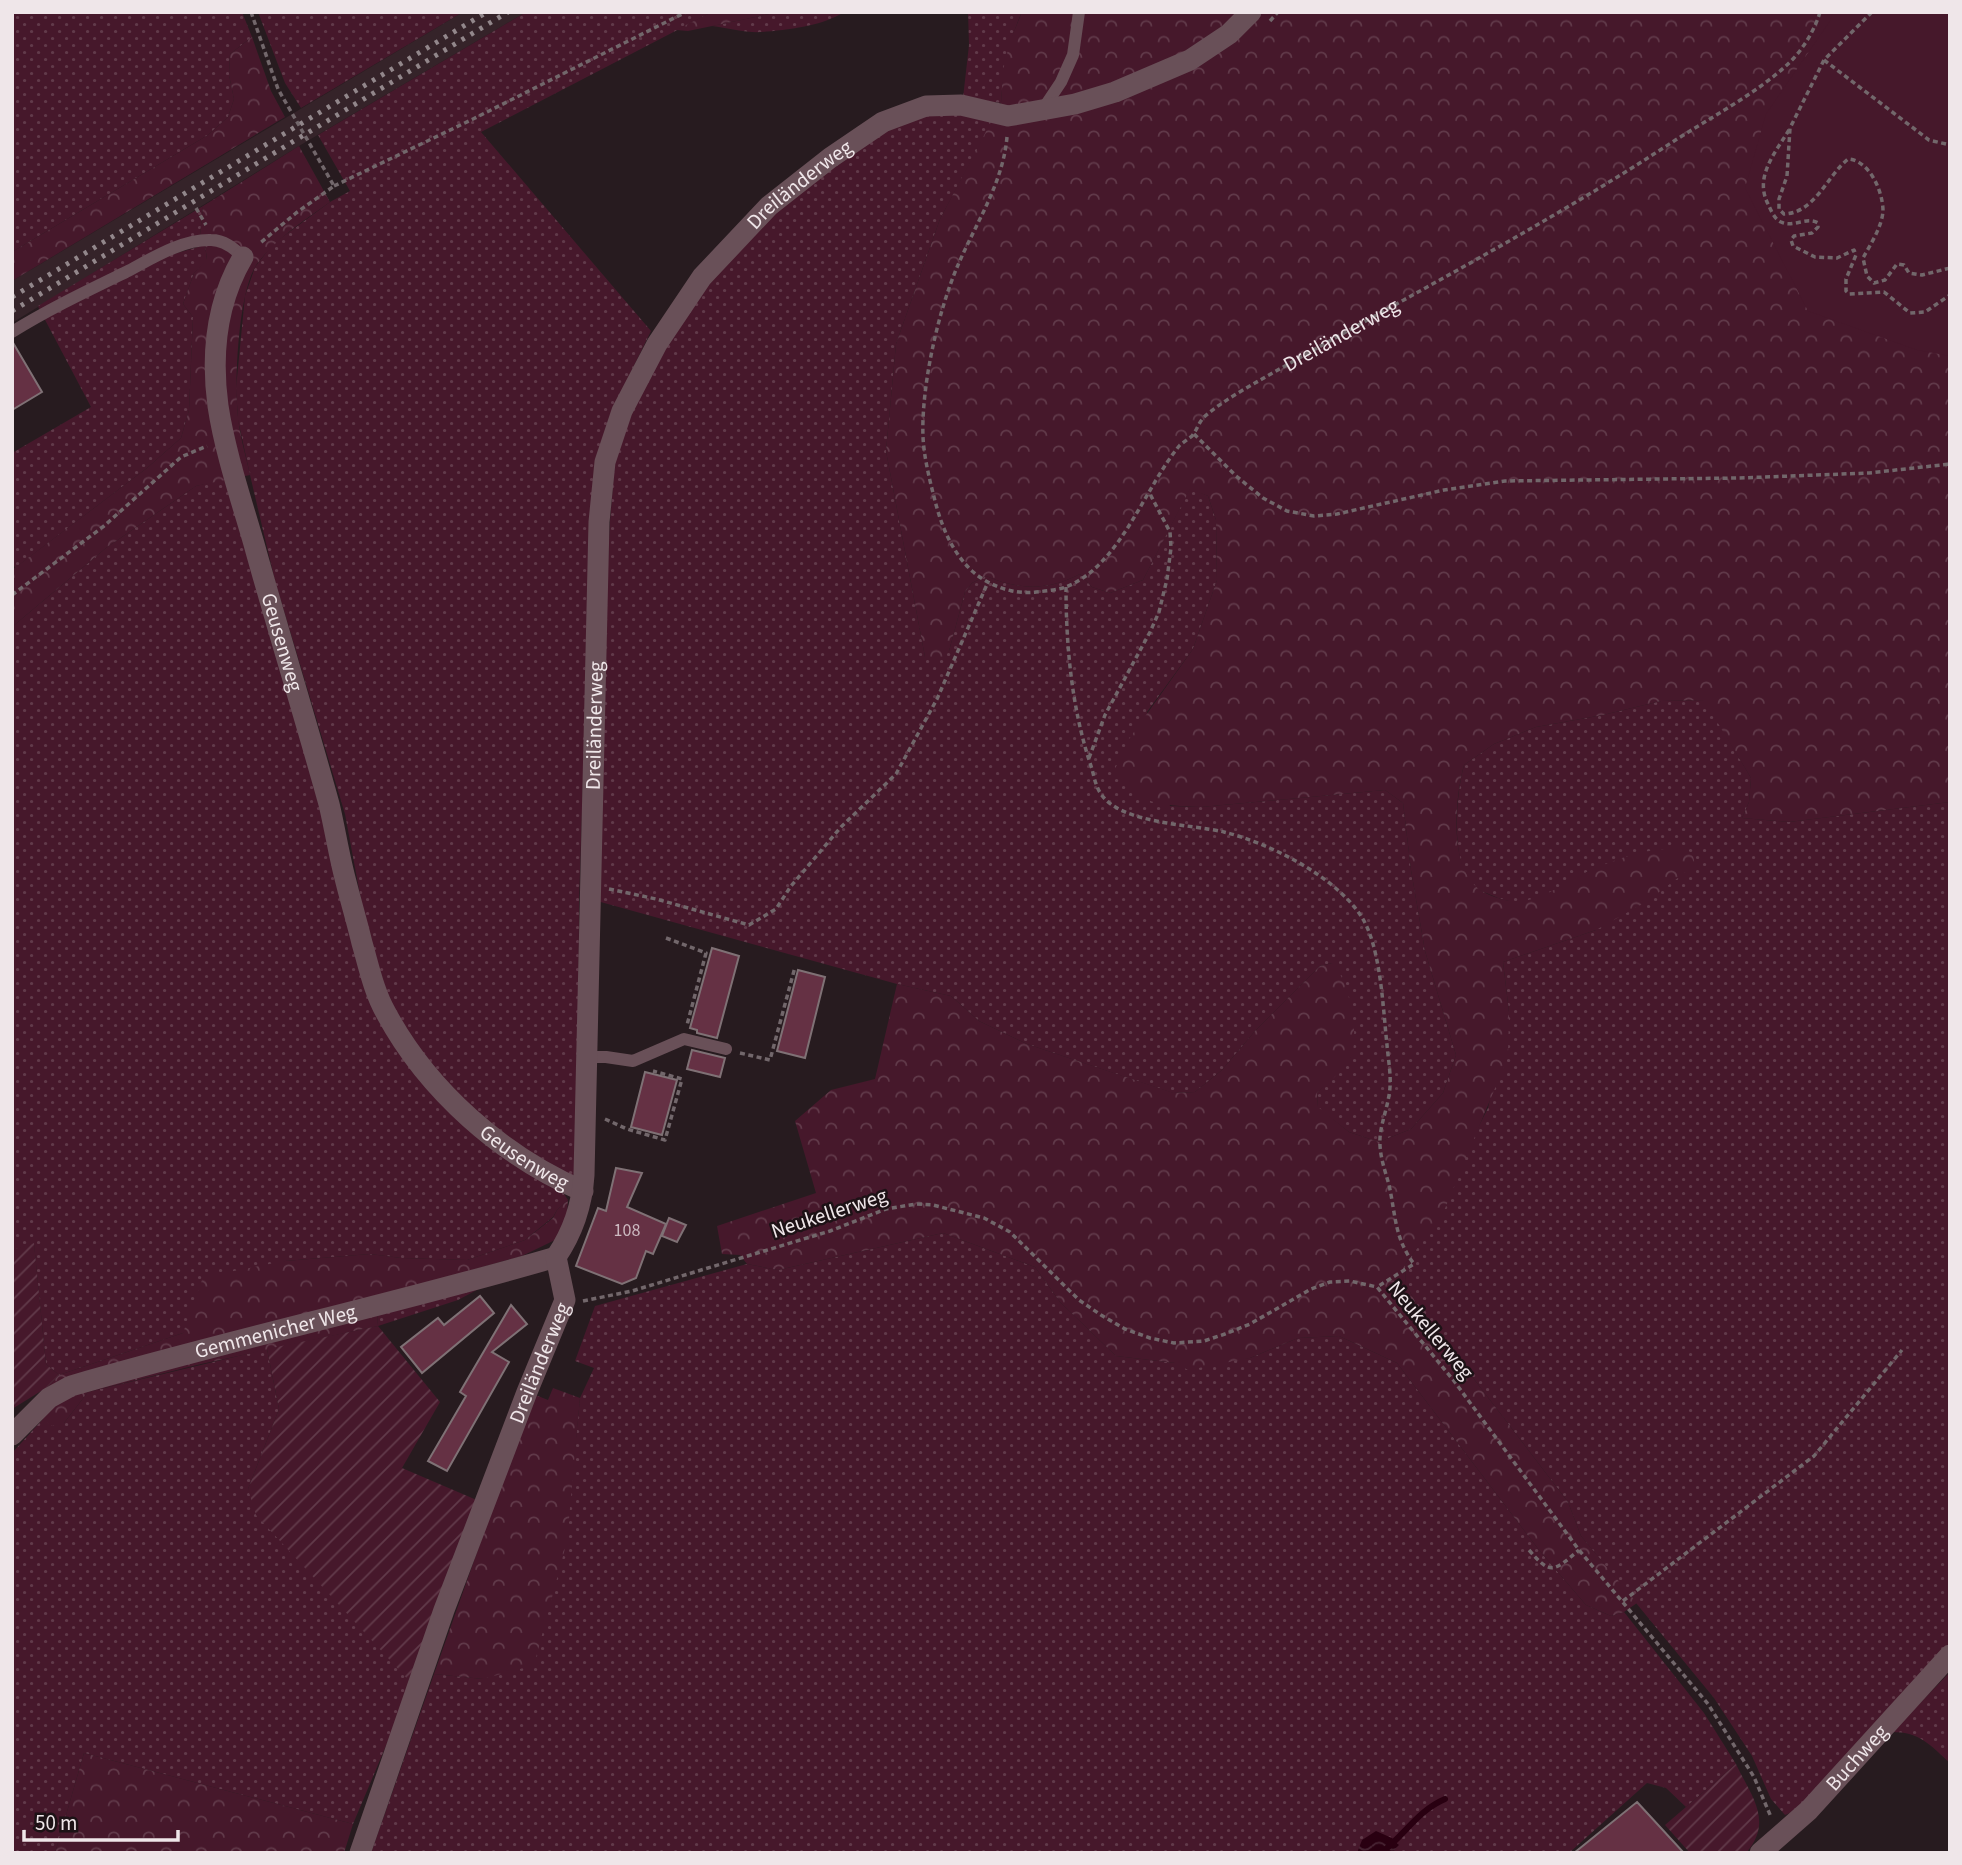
<svg xmlns="http://www.w3.org/2000/svg" width="1962" height="1865" font-family="'Source Sans 3',sans-serif">
	<style>
		.built { fill: #352329 }
		.grass { fill: url(#grass-dots) }
		.forest { fill: url(#forest-crowns) }
		.garden { fill: url(#garden-furrows) }
		.pitch { fill: #46182b }
		.water { fill: url(#water-waves) }
		.lines { fill: none; stroke-linecap: round; stroke-linejoin: round }
		.stream { stroke: #290011; stroke-width: 6 }
		.building { fill: #653144; stroke: #7f7175; stroke-width: 2 }
		.path { stroke: #72676b; stroke-width: 3.5; stroke-dasharray: 5 3.5; stroke-linecap: butt }
		.lane { stroke: #695058; stroke-width: 12 }
		.street { stroke: #695058; stroke-width: 21 }
		.rail { stroke: #92878b; stroke-width: 5; stroke-dasharray: 3.5 7; stroke-linecap: butt }
		.labels { text-anchor: middle; dominant-baseline: central; stroke-width: 5; stroke-linejoin: round; paint-order: stroke }
		.number-label { font-size: 18px; fill: #ccb9c0 }
		.street-label { font-size: 21px; fill: #efe6e9; stroke: #1d1216 }
	</style>
	<defs>
		<pattern id="grass-dots" width="8" height="8" patternUnits="userSpaceOnUse" patternTransform="scale(1.75)"><rect width="8" height="8" fill="#46182b"/><path d="M2 2h.1M6 6h.1" fill="none" stroke="#613a4a" stroke-width="1.8" stroke-linecap="round"/></pattern>
		<pattern id="forest-crowns" width="20" height="18" patternUnits="userSpaceOnUse" patternTransform="scale(1.75)"><rect width="20" height="18" fill="#46182b"/><path d="M2 6a3 3 0 1 1 6 0M12 15a3 3 0 1 1 6 0" fill="none" stroke="#613a4a"/></pattern>
		<pattern id="garden-furrows" width="10" height="10" patternUnits="userSpaceOnUse" patternTransform="scale(1.75)"><rect width="10" height="10" fill="#46182b"/><path d="M-1 1l2-2M0 10L10 0M9 11l2-2" fill="none" stroke="#613a4a"/></pattern>
		<pattern id="water-waves" width="16" height="10" patternUnits="userSpaceOnUse" patternTransform="scale(1.75)"><rect width="16" height="10" fill="#290011"/><path d="M0 5q4-4 8 0t8 0" fill="none" stroke="#482534"/></pattern>
	</defs>
	<rect width="100%" height="100%" fill="#271b1f"/>
	<path class="built" d="M463,12h63l-227,134 -287,177v-42z"/>
	<path class="grass" d="M12,12h230l10,25 -22,17 -1,21 5,24 -6,18 -20,18 -196,117z
		M258,12h205l-162,96 -16,-25z
		M526,12h186l-231,120 170,199 -39,80 -26,278 -7,213 -1,272 -11,2 -49,-28 -62,-52 -46,-55 -27,-46 -16,-63 -22,-118 -70,-233 -25,-106 -12,-55 -2,-32 9,-92 10,-29 18,-23 57,-42 20,-11 -32,-56z
		M779,12h65c-21,14 -57,18 -82,20 -16,1 -34,-4 -50,-6z
		M968,12h54c-14,30 -19,59 -21,91l-38,-5 6,-53z
		M968,111l25,9 -53,99 -44,125 -10,107 39,206 24,-6 16,-59 7,-9 14,-7c33,14 62,15 94,-2l12,13 18,6 33,-13 47,-92 18,8 8,24 1,60 -24,69 -46,63 23,94 31,1 184,-17 18,13 8,67 14,81 31,104 -13,38 -32,36 -32,13 -30,-10 -31,-24 -1,-15 34,-36 -19,-94 -12,3 -65,65 -33,39 -27,22 -22,1 -146,-49 -48,-23 -28,-25 -54,-12 -300,-83 5,-212 8,-168 5,-60 12,-48 35,-66 47,-67 65,-68 111,-84 39,-16z
		M203,206l-3,30 -160,75 -2,-5z
		M205,245l2,15 -13,13 -11,31 10,13 -4,93 -8,28 -34,30 -132,100 -3,-8v-107l79,-46 -48,-91 120,-59z
		M228,478l146,525 134,158 56,33 4,6 -11,10 -4,7 -28,23 -58,20 -66,-2 -31,-4 -85,7 -102,72 -124,42 -13,-11 -12,-120 -22,6v-623l94,-79 90,-62z
		M1705,700l46,78 -2,24 -7,16 47,4 161,-20v841l-153,167 -12,5 -14,-16 -19,-43 -38,-58 -133,-162 -13,-34 -150,-196 -12,-21 -1,-21 13,-17 70,-139 21,-96 -6,-50 93,-32 -7,-59c-21,12 -42,28 -67,31 -10,1 -22,-3 -31,-7 -4,-2 -11,-4 -15,-7 -27,-21 -20,-94 -12,-123l30,-21 42,-17 67,-12 58,-14z
		M943,1233l92,34 25,35 56,54 59,7 75,-5 48,-20 41,-2 58,27 142,187 47,55 25,11 13,-4 80,101 32,51 -50,43 -20,-19 -19,-5 -78,70h-1198l63,-179 49,5 90,-211 7,-70 14,-30 -19,-7 20,-55 152,-42 31,6z
		M490,1283l-32,17 -80,26 -1,-14z
		M267,1349l12,60 -31,80 164,195 -59,140 -269,-71 -29,100h-43v-400l31,-34 21,4 24,-31z
		M1950,1672v91c-20,-18 -30,-31 -58,-31z"/>
	<path class="forest" d="M712,12h67l-91,19 -12,-1z
		M1022,12h928v790l-161,20 -47,-4 7,-16 2,-24 -47,-78 -43,1 -58,14 -67,12 -42,17 -30,21c-8,30 -13,82 3,110 9,14 13,16 28,22 37,14 62,-11 94,-26 31,-14 64,-25 98,-22l6,7 2,9 -49,37 -50,28 -93,32 6,50 -1,45 -67,161 -36,46 1,21 12,21 150,196 13,34 56,67 -13,9 -13,4 -25,-11 -47,-55 -142,-187 -58,-27 -41,2 -48,20 -62,12 -13,-7 -59,-7 -56,-54 -25,-35 -92,-34 -165,37 -31,-6 -7,-9 -18,-1 -5,-28 99,-33 -21,-72 36,-31 44,-11 22,-95 54,12 28,25 48,23 147,49 21,-1 27,-22 33,-39 65,-65 12,-3c17,15 28,73 19,94 -3,10 -26,28 -34,36l1,14 31,25 30,10 32,-13 32,-36 13,-38 -31,-104 -14,-81 -8,-67 -18,-13 -184,17c-42,-2 -60,-1 -87,-36l15,-32 64,-90 24,-69 -1,-60 -8,-24 -18,-7 -47,91 -33,13 -18,-6 -12,-13c-32,17 -61,16 -94,2l-14,7 -7,9 -16,59 -14,13 -10,-7 -39,-206 10,-107 44,-125 61,-116 2,-33 7,-29z
		M252,37l19,54 14,26 -273,164v-29l196,-117 20,-18 6,-18 -5,-24 1,-21z
		M299,146l31,56c-26,19 -54,36 -73,62 -19,27 -23,119 -19,153 2,20 8,39 12,58l-54,11 -90,62 -94,79v-57l135,-102 34,-30 8,-28 4,-93 -10,-13 11,-31 13,-14 -2,-14 -5,-9 3,-30z
		M568,1200l-2,24 -11,16 -33,16 -146,41 2,29 -177,38 -113,28 -24,31 -12,3 -9,-7 3,-31 13,-13 124,-42 20,-56 82,-16 85,-7 31,4 66,2 58,-20 28,-22 4,-8z
		M553,1388l27,10 -13,143 -33,124 -51,14 -49,-5 99,-280 15,6z
		M84,1753l269,71 -9,29h-289z"/>
	<path class="garden" d="M34,1243l12,121 13,11 -13,13 -34,21v-159z
		M378,1326l62,76 -38,66 77,33 -67,183 -156,-169 -8,-26 31,-80 -12,-60z
		M1736,1764c15,32 38,57 10,89h-29l-1,-2 -26,2 -25,-28z"/>
	<path class="pitch" d="M1833,12h117v344l-33,-6 -109,-39 -63,-123 21,-74 64,-93z"/>
	<path class="water" d="M1376,1831l16,7 7,7 -7,8h-35l5,-13z"/>
	<g class="lines">
		<path class="stream" d="M1381,1853c24,-18 36,-42 64,-54"/>
	</g>
	<path class="building" d="M12,341l30,51 -30,18z
		M712,948l27,8 -22,82 -20,-5v-3l-7,-2z
		M798,970l27,7 -20,81 -28,-7z
		M692,1050l33,8 -5,19 -33,-8z
		M645,1072l32,8 -15,55 -31,-8z
		M616,1168l26,5 -15,34 39,17 -13,30 -7,-3 -10,27 -14,6 -46,-18 22,-58 8,3z
		M669,1218l17,7 -9,17 -15,-6z
		M480,1296l14,17 -72,60 -21,-26 37,-29 6,7z
		M511,1305l16,19 -35,28 17,10 -62,109 -19,-10 38,-65 -6,-4z
		M1637,1802l47,51h-110z"/>
	<g class="lines">
		<g class="path">
			<path d="M251,12l27,77 56,97 -38,27 -37,31"/>
			<path d="M1872,12l-48,48 -34,68 -3,48 -8,23v10l5,5c31,-1 43,-38 64,-55 21,1 35,32 35,52 -1,16 -13,34 -20,47l4,18 7,7 11,-3 12,-16 7,1 5,8 13,2 28,-7"/>
			<path d="M1270,21l8,-9"/>
			<path d="M1824,60l105,80 21,5"/>
			<path d="M1789,130c-14,23 -35,47 -21,74 3,6 6,15 13,18 12,6 26,-6 37,1v4l-6,6 -18,3 -3,4 2,6 22,11 22,1 17,-8 2,5 -10,24v12l3,3 35,-2 26,21 15,-1 25,-17"/>
			<path id="s1" d="M1007,137c-4,46 -31,86 -49,128 -20,46 -37,122 -35,172 1,20 6,40 11,60 7,28 17,54 38,74 17,15 42,24 64,21 10,-1 21,-2 30,-5 55,-22 78,-99 114,-142 4,-3 8,-6 12,-9 5,-6 7,-14 12,-19 17,-15 39,-27 58,-38 137,-78 279,-151 412,-238 36,-23 83,-48 114,-77 14,-13 27,-34 32,-52"/>
			<path d="M334,186l139,-67 213,-107"/>
			<path d="M196,208l10,17"/>
			<path d="M1194,434l42,42 27,22 24,13 27,5 23,-2 107,-24 61,-9 234,-3 130,-5 81,-9"/>
			<path d="M1066,587c0,61 6,124 26,182 2,8 4,18 9,25 20,30 89,30 123,38 45,11 111,44 137,84 20,30 22,93 26,129 1,13 4,28 3,42 -1,17 -9,35 -10,51 -1,17 5,32 9,47 7,31 5,52 25,79l-37,23"/>
			<path d="M12,595l92,-69 77,-69 26,-11"/>
			<path d="M1089,758l16,-43 45,-83 9,-20 8,-33 4,-31 -1,-16 -21,-40"/>
			<path d="M609,889l47,10 93,26 27,-16 15,-23 50,-59 55,-53 41,-75 51,-117"/>
			<path d="M666,938l40,15 -19,72"/>
			<path d="M740,1053l30,7 25,-93"/>
			<path d="M605,1119l22,10 38,11 17,-61 -29,-8"/>
			<path d="M583,1301l49,-10 198,-60 56,-22 30,-5 17,1 51,13 26,14 69,68 22,15 24,14 25,9 24,5 30,-2 21,-7 25,-10 61,-35 19,-7 20,-1 27,6 77,94 125,169 129,154 46,73 17,40"/>
			<path d="M1529,1550c22,26 25,21 50,0"/>
			<path d="M1623,1601l191,-145 88,-106"/>
		</g>
		<path class="lane" d="M1043,109l18,-27 12,-27 6,-43
			M12,332c37,-23 75,-41 114,-60 25,-13 56,-33 85,-32 13,0 23,8 32,17
			M587,1057h19l27,4 51,-22 42,10"/>
		<g class="street">
			<path id="s2" d="M243,257c-27,46 -32,97 -25,149 7,46 23,93 36,138 24,87 51,173 75,260 6,25 10,52 17,78 5,20 11,40 16,61 7,24 12,49 24,70 42,78 116,143 197,178"/>
			<path id="s3" d="M12,1435l37,-37 22,-12c161,-47 324,-82 485,-129"/>
			<path id="s4" d="M360,1853l84,-243 83,-218 38,-92 -9,-43c17,-25 26,-51 28,-82l15,-653 6,-60 17,-51 35,-67 45,-67 67,-71 61,-48 53,-36 43,-16 35,-1 47,11 67,-12 40,-12 75,-32 39,-26 22,-22"/>
			<path id="s5" d="M1760,1853l49,-43 141,-155"/>
		</g>
		<path class="rail" d="M12,297l475,-285
			M12,311l496,-299"/>
	</g>
	<g class="labels">
		<g class="number-label">
			<text x="627" y="1230">108</text>
		</g>
		<g class="street-label">
			<text stroke="none"><textPath href="#s4" startOffset="1780">Dreiländerweg</textPath></text>
			<text stroke="none"><textPath href="#s1" startOffset="942">Dreiländerweg</textPath></text>
			<text stroke="none"><textPath href="#s2" startOffset="399">Geusenweg</textPath></text>
			<text stroke="none"><textPath href="#s4" startOffset="1171">Dreiländerweg</textPath></text>
			<text stroke="none"><textPath href="#s2" startOffset="987">Geusenweg</textPath></text>
			<text transform="translate(829 1213) rotate(-18)">Neukellerweg</text>
			<text transform="translate(1431 1330) rotate(50)">Neukellerweg</text>
			<text stroke="none"><textPath href="#s3" startOffset="289">Gemmenicher Weg</textPath></text>
			<text stroke="none"><textPath href="#s4" startOffset="522">Dreiländerweg</textPath></text>
			<text stroke="none"><textPath href="#s5" startOffset="136">Buchweg</textPath></text>
		</g>
	</g>
	<rect width="1962" height="1865" fill="none" stroke="#efe6e9" stroke-width="28"/>
	<path d="M24 1830v10h154v-10" fill="none" stroke="#efe6e9" stroke-width="3.5"/>
	<text x="35" y="1830" font-size="21" fill="#efe6e9" stroke="#1d1216" stroke-width="5" paint-order="stroke">50 m</text>
</svg>
